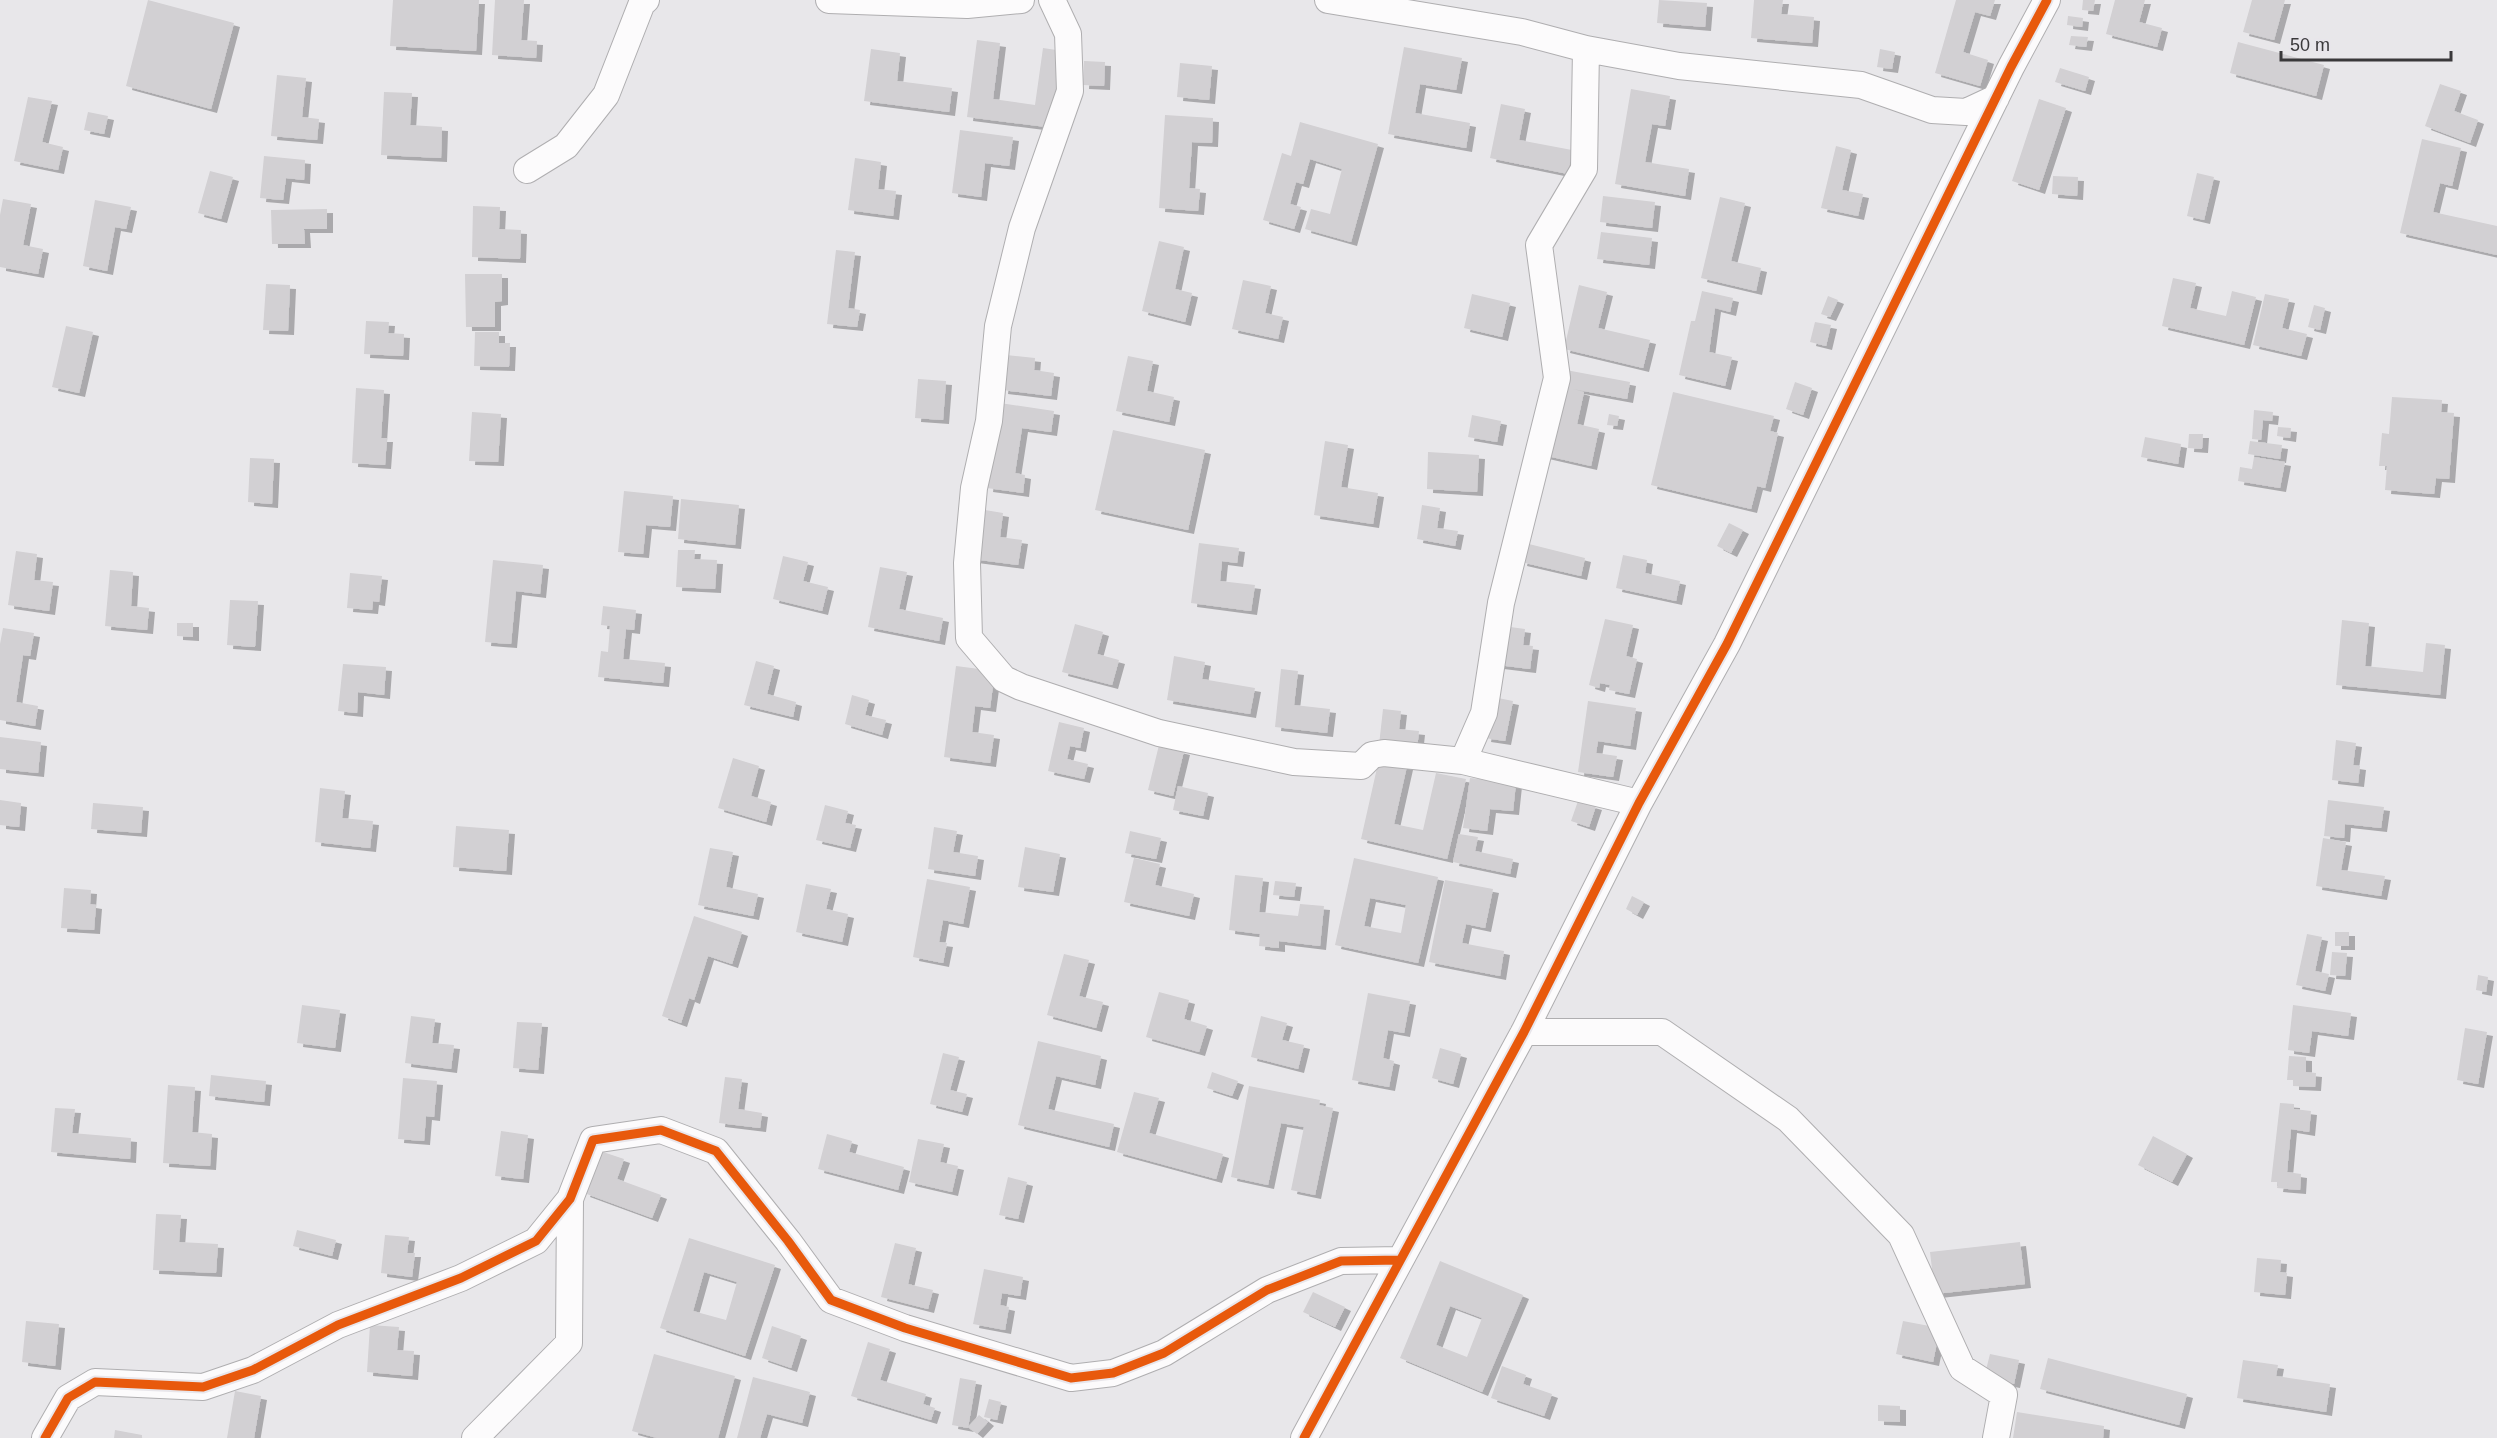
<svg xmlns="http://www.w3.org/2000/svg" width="2497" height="1438" font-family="Arial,sans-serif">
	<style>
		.building { fill: #d2d0d3; fill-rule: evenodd; filter: url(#shadow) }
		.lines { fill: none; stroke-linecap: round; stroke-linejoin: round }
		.minor-casing { stroke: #afaeb0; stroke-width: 28 }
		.minor { stroke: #fcfbfc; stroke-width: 26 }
		.cycleway-casing { stroke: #e8e6eb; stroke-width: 13 }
		.cycleway { stroke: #e8590c; stroke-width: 9 }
	</style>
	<defs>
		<filter id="shadow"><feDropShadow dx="6" dy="4" stdDeviation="0" flood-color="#0004"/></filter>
	</defs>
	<rect width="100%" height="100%" fill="#e8e7ea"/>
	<path class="building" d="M148,0l86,23 -23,86 -85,-23z
		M393,0h86l-3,51 -86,-5z
		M495,0h29l-3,40 16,1 -1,17 -44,-3z
		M1659,0l48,3 -2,24 -48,-4z
		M1754,0h29l-2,14 33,3 -2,26 -61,-5z
		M1956,0h39l-5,16 -15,-4 -12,40 25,8 -8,26 -45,-13z
		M2083,0h12l-2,11 -11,-1z
		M2115,0h30l-6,22 23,6 -5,19 -51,-13z
		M2252,0h33l-11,40 -31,-8z
		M2068,16l15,2 -1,9 -15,-2z
		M2071,36l17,1 -2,10 -17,-2z
		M977,40l23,3 -7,56 42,6 8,-57 20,3 -9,77 -87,-11z
		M2238,42l86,23 -8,31 -86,-23z
		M1404,47l58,11 -6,32 -36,-6 -5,29 55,10 -4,25 -78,-14z
		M871,49l29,4 -3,28 55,7 -3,24 -85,-11z
		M1880,49l15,3 -3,17 -15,-2z
		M1084,61l21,1 -1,24 -21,-1z
		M1180,63l32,3 -3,34 -32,-3z
		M2060,68l29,9 -4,14 -30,-9z
		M277,75l29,3 -4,39 17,2 -2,21 -46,-4z
		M2440,84l21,7 -7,20 24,9 -8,23 -45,-17z
		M1631,89l39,7 -5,30 -13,-2 -7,38 44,7 -4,27 -70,-12z
		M384,92l28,1 -2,32 32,2 -1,31 -60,-3z
		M28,97l24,4 -10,41 21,5 -5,23 -44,-9z
		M2039,99l27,9 -27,82 -27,-9z
		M1501,104l24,5 -6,31 53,10 -4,24 -78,-16z
		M88,112l20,4 -4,18 -20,-4z
		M1165,115l48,3 -1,25 -20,-1 -3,46 11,1 -2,22 -39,-3z
		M1300,122l78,22 -27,98 -46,-13 6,-20 19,5 12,-45 -32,-10 -7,25 -7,-2 -6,22 11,3 -7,22 -31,-9 19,-67 9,3z
		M960,130l53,7 -4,29 -24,-3 -4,34 -29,-4z
		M2422,139l39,9 -9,38 -12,-3 -7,29 64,14v29l-97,-22z
		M1836,146l15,4 -9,40 21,4 -5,22 -37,-8z
		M264,156l41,4 -1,20 -18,-2 -3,22 -23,-2z
		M855,158l26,4 -3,27 18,2 -3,25 -45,-6z
		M210,171l23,6 -12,42 -23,-6z
		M2197,173l17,4 -10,43 -17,-4z
		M2053,176l25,1 -1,19 -25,-2z
		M1603,196l52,6 -3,26 -52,-6z
		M1720,197l25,6 -14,58 30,7 -5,23 -55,-13z
		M3,199l28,5 -8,41 20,4 -5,25 -38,-7v-52z
		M95,200l36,7 -5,22 -11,-2 -8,44 -24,-5z
		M473,206l27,1 -1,22 22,1 -1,29 -48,-2z
		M327,209v20h-23l1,15h-33l-1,-34z
		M1601,232l51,6 -3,27 -52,-6z
		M1159,241l25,6 -9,42 17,4 -7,29 -43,-11z
		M836,250l19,2 -7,56 12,2 -3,17 -30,-3z
		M465,274h37v27l-7,1v25h-29z
		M2173,278l23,5 -6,25 36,8 6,-25 24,6 -12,48 -82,-19z
		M1243,280l28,6 -6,27 18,4 -5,22 -46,-10z
		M266,284l24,1 -2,46 -25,-1z
		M1579,285l28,7 -9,36 52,12 -7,28 -79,-19z
		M1702,291l31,7 -3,14 -15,-4 -6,44 23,5 -7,29 -46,-11 12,-54h4z
		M1472,294l38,9 -8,34 -38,-9z
		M2265,294l24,5 -7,29 25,6 -6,22 -48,-11z
		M1828,296l10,4 -8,17 -9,-3z
		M2314,305l11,3 -5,22 -12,-3z
		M366,321l23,1 -1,11 16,1 -1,22 -39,-2z
		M1815,322l16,3 -5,21 -16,-4z
		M66,326l27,6 -14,61 -27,-6z
		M475,332h24v11h11l-1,24 -35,-1z
		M1006,355l29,3 -1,12 20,3 -3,23 -49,-6z
		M1128,356l25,5 -6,30 27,6 -5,25 -53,-11z
		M1566,370l64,12 -3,17 -54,-10 11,3 -7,32 22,5 -8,37 -48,-11z
		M918,379l28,2 -3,39 -28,-2z
		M1795,382l17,6 -9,27 -17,-6z
		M356,388l28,2 -3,48h6l-2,27 -33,-2z
		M1673,392l101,24 -4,15 8,2 -13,55 -8,-2 -6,23 -100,-24z
		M2392,397l50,3 -1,12 13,1 -5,66 -13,-1 -2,16 -49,-4 2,-24h-8l3,-33 7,1z
		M1000,403l54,8 -3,21 -29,-4 -7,45 10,2 -2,18 -36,-5z
		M2254,410l19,2 -1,9 -9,-1 -2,20 -9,-1z
		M472,412l29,2 -3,48 -29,-1z
		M1609,414l10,2 -2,10 -10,-1z
		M1472,415l29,6 -4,21 -29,-5z
		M2278,427l13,1 -1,10 -13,-2z
		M1113,430l92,20 -17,80 -93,-20z
		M2189,434h14l-1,15 -14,-1z
		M2145,437l36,7 -3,20 -37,-7z
		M1325,441l23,4 -7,42 37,6 -5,31 -59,-9z
		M2250,441l32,4 -2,14 -32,-5z
		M1428,452l51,3 -2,37 -50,-3z
		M2254,457l31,5 -5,26 -42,-7 2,-14 12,2z
		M250,458l24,1 -2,45 -24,-2z
		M624,491l49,5 -3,31 -24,-2 -3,29 -25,-2z
		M681,499l58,6 -4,40 -57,-6z
		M1422,505l18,3 -3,20 21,3 -3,15 -38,-7z
		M979,509l24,4 -3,24 22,3 -4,25 -46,-6z
		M1729,523l14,7 -12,23 -14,-7z
		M1199,543l40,5 -2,15 -15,-2 -2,20 35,4 -4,26 -60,-8z
		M1525,543l60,15 -4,18 -60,-14z
		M678,550h17l-1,9 23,1 -2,29 -39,-2z
		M16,551l21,3 -3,26 19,2 -4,29 -41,-6z
		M1623,555l24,5 -2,13 35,8 -4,20 -60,-13z
		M783,556l25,6 -5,19 25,6 -6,24 -49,-12z
		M493,560l50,5 -3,29 -24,-3 -5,53 -26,-2z
		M880,567l27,5 -8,37 44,9 -4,23 -71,-14z
		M110,570l23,2 -2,34 18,2 -2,22 -42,-4z
		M350,573l32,3 -3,26 -6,-1 -1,9 -25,-2z
		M230,600l28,1 -3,46 -28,-2z
		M603,606l33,4 -2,20 -8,-1 -3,30 42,4 -2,20 -65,-6 3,-26 7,1 2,-26 -9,-1z
		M1605,619l28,6 -7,31 11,3 -8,35 -20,-4 1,-5 -10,-2 -1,5 -10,-3z
		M2342,620l27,3 -4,43 58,6 3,-29 19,2 -5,50 -104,-10z
		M177,623h16v14l-16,-1z
		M1075,624l28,8 -6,22 22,6 -7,25 -50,-13z
		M1503,626l22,3 -2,16 10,1 -3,23 -32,-4z
		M3,628l31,5 -4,23 -7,-1 -7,47 22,4 -3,20 -35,-6v-76z
		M1174,656l31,6 -3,17 53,9 -5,26 -83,-14z
		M756,661l18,5 -7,28 29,8 -3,15 -49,-12z
		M343,664l43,3 -2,28 -26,-3 -1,21 -19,-2z
		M956,666l39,5 -5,37 -15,-2 -3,26 22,3 -4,28 -46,-6z
		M1281,669l17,2 -4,34 36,4 -3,24 -52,-6z
		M852,695l17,5 -4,15 21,5 -4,15 -37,-11z
		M1493,697l20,4 -8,40 -20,-3z
		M1588,701l48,7 -6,38 -32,-5 -2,12 21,3 -4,21 -35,-5z
		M1383,709l18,2 -2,18 20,2 -2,18 -38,-4z
		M1059,722l25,6 -4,20 -10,-2 -3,13 21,5 -4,15 -36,-8z
		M0,737l41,5 -3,31 -38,-4z
		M2336,740l20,3 -3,22 7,1 -2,17 -26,-3z
		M1159,745l25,6 -11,45 -25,-6z
		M733,758l26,8 -8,30 20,6 -5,20 -48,-14z
		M1379,759l28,7 -13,58 29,6 13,-57 30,6 -19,80 -86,-20z
		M1470,778l46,5 -3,28 -23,-2 -3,22 -24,-3z
		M1178,786l30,7 -5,23 -30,-6z
		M320,788l25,3 -3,27 31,3 -3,27 -55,-6z
		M0,800l21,3 -2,24 -19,-2z
		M2328,800l56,7 -3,21 -36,-4 -1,14 -20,-2z
		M1578,801l18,5 -7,21 -18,-6z
		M93,803l50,4 -2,26 -50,-4z
		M825,805l23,6 -3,12 11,2 -6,23 -34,-8z
		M456,826l53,4 -3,41 -53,-4z
		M934,827l23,4 -4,21 25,4 -3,20 -47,-7z
		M1130,831l31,7 -5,21 -31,-6z
		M1459,834l19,3 -3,14 38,8 -3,15 -57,-12z
		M2323,838l23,4 -5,28 44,6 -4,20 -65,-10z
		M1025,847l35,7 -7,38 -35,-5z
		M710,848l23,4 -7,35 32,7 -5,22 -55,-11z
		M1134,858l26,6 -5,21 39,9 -5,22 -65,-14z
		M1354,858l84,19 -20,86 -83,-18zM1370,898l36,7 -5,28 -37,-7z
		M1235,875l28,3 -4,34 39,4 2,-12 24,2 -4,40 -41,-5v7l-20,-2 1,-12 -31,-4z
		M927,879l43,8 -7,37 -20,-4 -4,22 8,1 -4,20 -30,-6z
		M1445,880l48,9 -8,39 -19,-4 -4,19 42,8 -4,25 -71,-14z
		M1275,881l21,2 -2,14 -21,-2z
		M806,884l25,5 -5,20 22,5 -6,28 -46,-10z
		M64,888l27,2 -1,14 6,1 -2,25 -33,-2z
		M1632,896l12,6 -7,13 -11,-6z
		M694,916l48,16 -10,32 -24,-8 -14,44 -5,-2 -8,25 -19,-7z
		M2335,932h14v14h-14z
		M2307,934l15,3 -7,34 14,3 -4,17 -29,-6z
		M2332,952l15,1 -2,23 -15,-1z
		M1064,954l25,6 -10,36 24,6 -7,26 -49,-13z
		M2478,975l10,2 -2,15 -10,-2z
		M1159,992l30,8 -5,19 23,7 -8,26 -53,-15z
		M1368,993l42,8 -6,32 -16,-3 -5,28 11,3 -5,26 -37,-7z
		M302,1005l38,5 -5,38 -38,-5z
		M2293,1005l58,8 -3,23 -36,-5 -3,22 -21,-3z
		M411,1016l24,3 -3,24 22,2 -3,24 -46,-6z
		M1261,1016l26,7 -5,17 22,5 -6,24 -47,-12z
		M517,1022l25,1 -4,47 -25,-2z
		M2465,1028l22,4 -9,52 -21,-4z
		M1038,1041l63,15 -6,29 -39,-9 -8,33 66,15 -5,23 -91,-22z
		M1440,1048l21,6 -8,30 -21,-6z
		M943,1053l16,4 -9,33 17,4 -5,18 -32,-8z
		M2289,1056l17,1v15l10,1 -1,14 -22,-1v-6h-6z
		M1212,1072l26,9 -6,15 -25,-8z
		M211,1075l55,6 -2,21 -55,-6z
		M725,1077l17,2 -4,30 24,4 -2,15 -41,-5z
		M403,1078l34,3 -3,36 -8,-1 -2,25 -26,-2z
		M168,1085l27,2 -3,45 20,2 -2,32 -47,-3z
		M1249,1086l71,14 -1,5 14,3 -18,87 -24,-5 13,-63 -23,-4 -13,62 -37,-8z
		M1134,1092l25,6 -10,35 74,21 -7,25 -99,-27z
		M2280,1103l14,1v5l17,2 -2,21 -18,-3 -4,43 14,2 -1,16 -23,-2 1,-6h-7z
		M55,1108l20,1 -3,24 59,5 -1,21 -79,-7z
		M501,1131l27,4 -5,44 -28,-3z
		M827,1134l25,7 -3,11 55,15 -6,23 -80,-21z
		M2153,1136l34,18 -15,28 -34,-17z
		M918,1139l26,5 -4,18 18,4 -6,26 -43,-10z
		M600,1151l24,8 -7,20 44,16 -9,23 -68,-25z
		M1008,1177l19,5 -9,37 -19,-4z
		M156,1214l25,1 -2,27 39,2 -2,29 -63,-3z
		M297,1230l39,10 -4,16 -39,-10z
		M385,1235l24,2 -2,16h8l-3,24 -31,-4z
		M689,1238l86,27 -30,91 -85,-28zM704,1272l33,10 -11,38 -33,-9z
		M2020,1242l5,42 -90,10 -5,-42z
		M895,1243l21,5 -8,36 25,6 -5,19 -47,-12z
		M2257,1258l24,2 -1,12 7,1 -2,22 -31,-3z
		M1440,1261l83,34 -41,97 -82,-34zM1450,1306l32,12 -15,39 -31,-12z
		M984,1269l39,8 -3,19 -18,-3 -2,12 9,2 -4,23 -32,-6z
		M1313,1292l32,15 -10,20 -32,-15z
		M26,1321l33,3 -4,42 -33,-4z
		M1903,1321l37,7 -7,34 -37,-8z
		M370,1325l29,2 -2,23 17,1 -2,25 -45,-4z
		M772,1326l29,10 -10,32 -29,-10z
		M868,1342l22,7 -10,31 46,14 -3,10 12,4 -4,12 -80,-24z
		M654,1354l81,22 -17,62h-61l-25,-7z
		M1990,1354l29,6 -5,24 -30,-6z
		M2048,1358l139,36 -8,31 -139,-36z
		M2243,1360l35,5 -2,11 54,8 -4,28 -89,-14z
		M1502,1366l24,9 -3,9 29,10 -8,22 -53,-18z
		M753,1377l57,15 -8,31 -35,-9 -7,24h-23z
		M960,1378l16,3 -8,47 -16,-3z
		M235,1391l26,5 -7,42h-27z
		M989,1399l12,3 -4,18 -13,-3z
		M1878,1405l22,1v16l-22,-1z
		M2017,1412l87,14 -1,12h-90z
		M979,1415l9,7 -11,12 -9,-7z
		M115,1430l27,5v3h-28z"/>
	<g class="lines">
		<g class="minor-casing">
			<path id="minor" d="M829,0l138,5 54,-5
				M1052,0l16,34 2,57 -48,137 -24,98 -9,95 -15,67 -7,75 2,75 35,41 17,8 138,46 135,29 67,4 11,-11 12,-2 79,8 176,42
				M1328,0l194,32 64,17 93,17 182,19 71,25 34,2 30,-14
				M527,170l39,-24 40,-51 36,-92 4,-3
				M1463,761l21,-48 17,-110 56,-225 -18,-133 45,-76 2,-120
				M1524,1032h138l126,87 113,116 61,133 42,27 -8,43
				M45,1438l23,-40 27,-16 108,5 50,-17 85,-45 123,-47 75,-37 34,-42 23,-59 68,-10 55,21 72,90 43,59 74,28 166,50 42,-5 51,-20 103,-63 74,-29 59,-1
				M475,1438l94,-95 1,-144
				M1304,1438l220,-406 115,-229 88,-159 284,-577 36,-67"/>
		</g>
		<use href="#minor" class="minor"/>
		<g class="cycleway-casing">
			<path id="cycleway" d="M45,1438l23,-40 27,-16 108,5 50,-17 85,-45 123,-47 75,-37 34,-42 23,-59 68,-10 55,21 72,90 43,59 74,28 166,50 42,-5 51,-20 103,-63 74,-29 59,-1
				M1304,1438l220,-406 115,-229 88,-159 284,-577 36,-67"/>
		</g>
		<use href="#cycleway" class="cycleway"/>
	</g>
	<path d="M2281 51v9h170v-9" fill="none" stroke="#3a393b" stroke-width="3"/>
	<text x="2290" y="51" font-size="18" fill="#3a393b" stroke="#e8e6eb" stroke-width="4.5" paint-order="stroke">50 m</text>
</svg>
